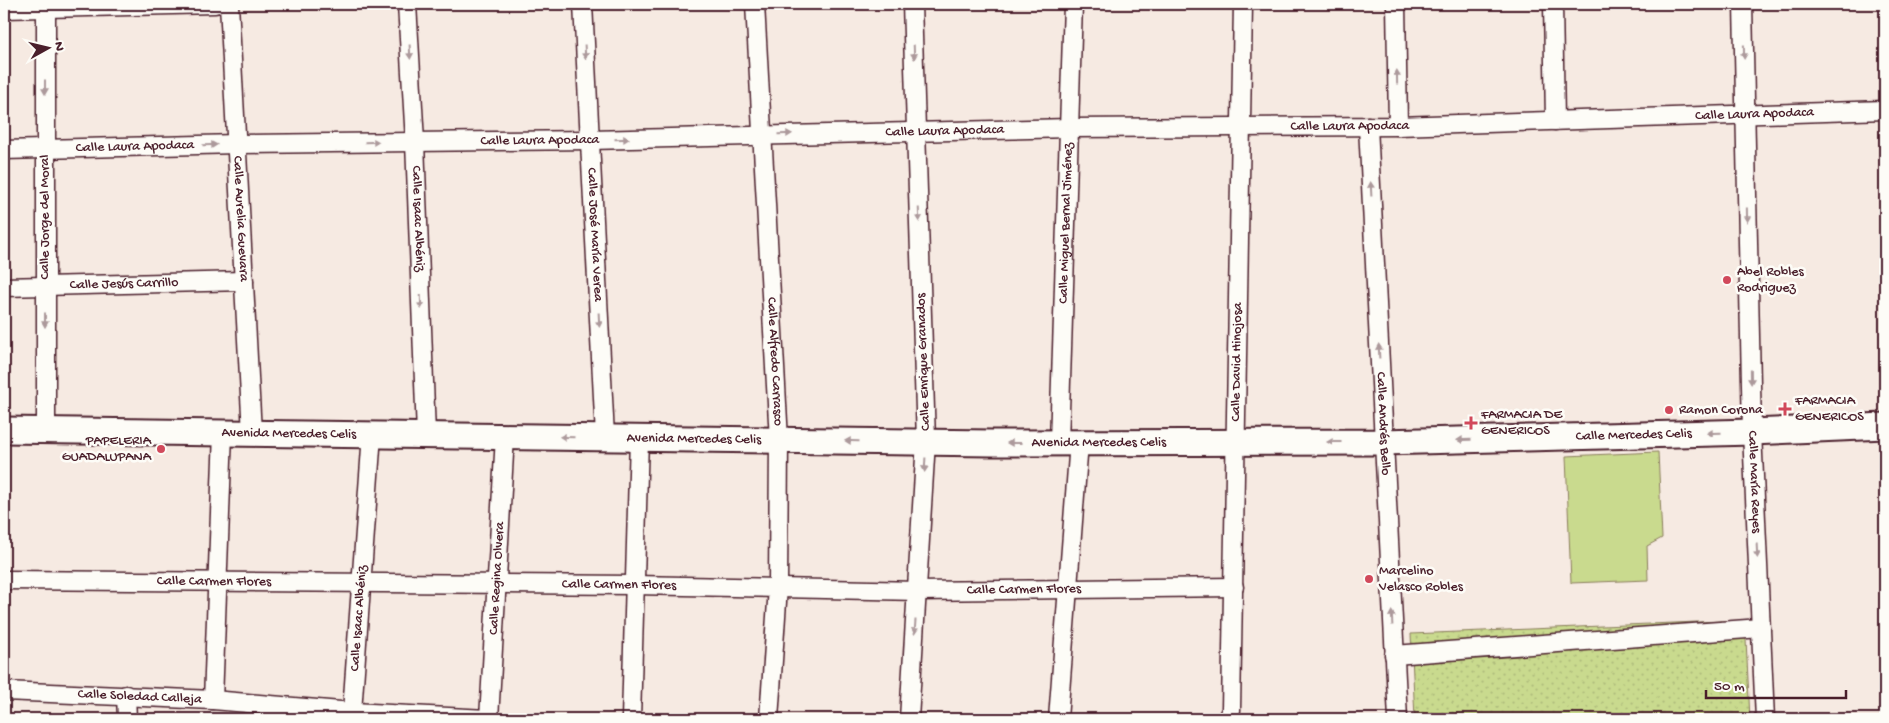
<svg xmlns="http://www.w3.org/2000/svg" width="1889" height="723" font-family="'Gochi Hand',sans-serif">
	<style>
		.park { fill: url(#park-dots); stroke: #8a7c5c }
		.pitch { fill: #c9da8e; stroke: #8a7c5c }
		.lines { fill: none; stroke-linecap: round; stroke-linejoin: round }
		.street-casing { stroke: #4a1f2b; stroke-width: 21 }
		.secondary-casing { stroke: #4a1f2b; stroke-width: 29 }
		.street { stroke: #fdfcf7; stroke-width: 18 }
		.secondary { stroke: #fdfcf7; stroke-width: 25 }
		.oneway { fill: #ac999b }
		.poi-dot { fill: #d1495b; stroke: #fdfcf7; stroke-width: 2 }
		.labels { text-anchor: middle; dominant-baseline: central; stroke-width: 5; stroke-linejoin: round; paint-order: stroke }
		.street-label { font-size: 14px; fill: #4a1f2b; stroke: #fdfcf7 }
		.poi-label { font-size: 14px; fill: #4a1f2b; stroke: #fdfcf7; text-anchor: start }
	</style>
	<defs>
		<pattern id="park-dots" width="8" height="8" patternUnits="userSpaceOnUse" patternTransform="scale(1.25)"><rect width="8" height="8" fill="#c9da8e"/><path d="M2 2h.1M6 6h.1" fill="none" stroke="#aebb7b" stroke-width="1.8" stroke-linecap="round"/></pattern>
	</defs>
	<rect width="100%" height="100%" fill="#f6eae2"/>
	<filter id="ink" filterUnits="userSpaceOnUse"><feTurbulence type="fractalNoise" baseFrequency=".02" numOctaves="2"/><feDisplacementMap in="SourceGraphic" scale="10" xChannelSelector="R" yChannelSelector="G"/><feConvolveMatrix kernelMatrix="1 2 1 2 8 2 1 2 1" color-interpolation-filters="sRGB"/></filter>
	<g filter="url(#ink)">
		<path class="park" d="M1745,620l5,99h-335l-4,-85z"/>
		<path class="pitch" d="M1658,452l4,86 -15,8 1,34 -77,3 -5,-127z"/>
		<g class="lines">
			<g class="street-casing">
				<g id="street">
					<path d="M46,4v426"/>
					<path id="s1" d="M229,4l23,429"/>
					<path id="s2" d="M407,4l8,138 11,293"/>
					<path id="s3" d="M583,4l22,433"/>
					<path id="s4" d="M755,4l24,436 -1,147 -9,132"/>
					<path d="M1396,4l2,122"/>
					<path d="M1553,4l2,117"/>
					<path id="s5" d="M1743,4l9,428 13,287"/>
					<path d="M4,9l211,-5"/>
					<path id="s6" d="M1368,126l30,593"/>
					<path id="s7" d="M4,150l233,-6 354,-4 479,-12 328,-2 487,-16"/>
					<path id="s8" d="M4,287l240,-6"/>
					<path id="s9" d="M1059,443l14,-439"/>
					<path id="s10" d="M4,580l631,5 283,6 316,-4"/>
					<path d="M1394,655l367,-27"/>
					<path id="s11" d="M4,691l209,9 139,12 135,7"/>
					<path d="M126,695l1,24"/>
					<path d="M213,700l10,-267"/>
					<path id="s12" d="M352,712l20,-278"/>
					<path id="s13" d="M489,719l16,-283"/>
					<path d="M631,719l8,-281"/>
					<path d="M909,719l17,-278 -14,-437"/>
					<path d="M1058,719l21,-277"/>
					<path id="s14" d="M1227,719l4,-9 12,-706"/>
				</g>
			</g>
			<g class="secondary-casing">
				<g id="secondary">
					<path id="s15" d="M4,430l988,13 391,-1 369,-10 133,-6"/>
				</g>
			</g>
			<use href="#street" class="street"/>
			<use href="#secondary" class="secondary"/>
		</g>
		<defs><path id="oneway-solid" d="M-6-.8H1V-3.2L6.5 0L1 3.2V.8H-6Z" transform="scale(1.25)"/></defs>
		<g class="oneway">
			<use href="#oneway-solid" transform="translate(410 52) rotate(87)"/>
			<use href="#oneway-solid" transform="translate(585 52) rotate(87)"/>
			<use href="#oneway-solid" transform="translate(914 52) rotate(88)"/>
			<use href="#oneway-solid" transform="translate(1744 52) rotate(89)"/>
			<use href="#oneway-solid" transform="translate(1397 77) rotate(-91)"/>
			<use href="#oneway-solid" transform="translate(45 87) rotate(90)"/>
			<use href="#oneway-solid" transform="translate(785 134) rotate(-1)"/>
			<use href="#oneway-solid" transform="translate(622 139) rotate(-2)"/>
			<use href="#oneway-solid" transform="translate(372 142) rotate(-1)"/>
			<use href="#oneway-solid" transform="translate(210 145) rotate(-2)"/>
			<use href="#oneway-solid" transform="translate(1371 189) rotate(-93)"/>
			<use href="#oneway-solid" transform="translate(919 215) rotate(88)"/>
			<use href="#oneway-solid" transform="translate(1747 215) rotate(89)"/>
			<use href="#oneway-solid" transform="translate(421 302) rotate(88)"/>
			<use href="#oneway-solid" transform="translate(45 320) rotate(90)"/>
			<use href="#oneway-solid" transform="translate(599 320) rotate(87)"/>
			<use href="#oneway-solid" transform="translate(1379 351) rotate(-93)"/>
			<use href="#oneway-solid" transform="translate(1751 377) rotate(89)"/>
			<use href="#oneway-solid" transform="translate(1714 433) rotate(178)"/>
			<use href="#oneway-solid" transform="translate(567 437) rotate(-179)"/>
			<use href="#oneway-solid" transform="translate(1464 440) rotate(178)"/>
			<use href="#oneway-solid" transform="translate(852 441) rotate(-179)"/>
			<use href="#oneway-solid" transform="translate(1334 442) rotate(180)"/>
			<use href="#oneway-solid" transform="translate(1014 443) rotate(180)"/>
			<use href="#oneway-solid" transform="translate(925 465) rotate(93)"/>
			<use href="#oneway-solid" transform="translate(1757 551) rotate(87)"/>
			<use href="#oneway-solid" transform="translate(1392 618) rotate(-93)"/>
			<use href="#oneway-solid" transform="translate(915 627) rotate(94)"/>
		</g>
	</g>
	<g class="poi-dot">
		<circle cx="1727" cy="280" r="5"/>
		<path d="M1782.5 401.5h5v5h5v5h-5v5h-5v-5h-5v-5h5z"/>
		<circle cx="1669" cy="410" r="5"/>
		<path d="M1468.5 415.5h5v5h5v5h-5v5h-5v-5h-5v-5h5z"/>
		<circle cx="161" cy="449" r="5"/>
		<circle cx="1369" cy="579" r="5"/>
	</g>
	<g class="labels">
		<g class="street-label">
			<text stroke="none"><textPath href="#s7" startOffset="1751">Calle Laura Apodaca</textPath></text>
			<text stroke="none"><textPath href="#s7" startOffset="1346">Calle Laura Apodaca</textPath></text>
			<text stroke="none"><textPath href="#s7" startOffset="941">Calle Laura Apodaca</textPath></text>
			<text stroke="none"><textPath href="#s7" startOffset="536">Calle Laura Apodaca</textPath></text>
			<text stroke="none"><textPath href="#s7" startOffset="131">Calle Laura Apodaca</textPath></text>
			<text transform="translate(45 217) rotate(-90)">Calle Jorge del Moral</text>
			<text stroke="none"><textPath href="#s1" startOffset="215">Calle Aurelia Guevara</textPath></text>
			<text stroke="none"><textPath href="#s2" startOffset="215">Calle Isaac Albéniz</textPath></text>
			<text stroke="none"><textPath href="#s9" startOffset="220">Calle Miguel Bernal Jiménez</textPath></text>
			<text stroke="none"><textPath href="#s3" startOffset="231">Calle José María Verea</textPath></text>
			<text stroke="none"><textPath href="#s8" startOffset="120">Calle Jesús Carrillo</textPath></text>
			<text stroke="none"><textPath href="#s4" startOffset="358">Calle Alfredo Carrasco</textPath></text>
			<text transform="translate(924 362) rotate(-92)">Calle Enrique Granados</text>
			<text stroke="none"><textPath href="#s14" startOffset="358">Calle David Hinojosa</textPath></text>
			<text stroke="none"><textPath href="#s6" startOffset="298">Calle Andrés Bello</textPath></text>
			<text stroke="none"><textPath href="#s15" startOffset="285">Avenida Mercedes Celis</textPath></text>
			<text stroke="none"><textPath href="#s15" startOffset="1630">Calle Mercedes Celis</textPath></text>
			<text stroke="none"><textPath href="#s15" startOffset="690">Avenida Mercedes Celis</textPath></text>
			<text stroke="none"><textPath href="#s15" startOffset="1095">Avenida Mercedes Celis</textPath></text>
			<text stroke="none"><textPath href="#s5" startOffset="478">Calle María Reyes</textPath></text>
			<text stroke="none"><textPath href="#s13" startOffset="141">Calle Regina Olvera</textPath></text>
			<text stroke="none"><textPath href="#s10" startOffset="210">Calle Carmen Flores</textPath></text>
			<text stroke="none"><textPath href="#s10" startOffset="615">Calle Carmen Flores</textPath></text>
			<text stroke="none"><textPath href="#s10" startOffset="1020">Calle Carmen Flores</textPath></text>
			<text stroke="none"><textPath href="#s12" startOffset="94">Calle Isaac Albéniz</textPath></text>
			<text stroke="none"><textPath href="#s11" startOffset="136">Calle Soledad Calleja</textPath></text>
		</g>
		<g class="poi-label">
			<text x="1737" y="272">Abel Robles<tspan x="1737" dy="16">Rodriguez</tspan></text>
			<text x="1795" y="401">FARMACIA<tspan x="1795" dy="16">GENERICOS</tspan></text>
			<text x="1679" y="410">Ramon Corona</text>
			<text x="1481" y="415">FARMACIA DE<tspan x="1481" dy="16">GENERICOS</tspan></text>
			<text x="151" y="441" text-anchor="end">PAPELERIA<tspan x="151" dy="16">GUADALUPANA</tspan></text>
			<text x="1379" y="571">Marcelino<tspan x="1379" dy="16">Velasco Robles</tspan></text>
		</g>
	</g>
	<rect width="1889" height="723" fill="none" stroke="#fdfcf7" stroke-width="20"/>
	<rect x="10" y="10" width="1869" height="703" fill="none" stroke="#4a1f2b" stroke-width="2" filter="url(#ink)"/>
	<g transform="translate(48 48) rotate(82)" stroke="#fdfcf7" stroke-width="4" paint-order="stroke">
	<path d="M0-4L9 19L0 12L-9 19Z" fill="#4a1f2b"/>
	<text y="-8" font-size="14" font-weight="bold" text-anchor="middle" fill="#4a1f2b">N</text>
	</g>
	<path d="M1706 690v8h140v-8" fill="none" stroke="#4a1f2b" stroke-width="2.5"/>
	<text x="1714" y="690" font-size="15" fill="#4a1f2b" stroke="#fdfcf7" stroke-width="4" paint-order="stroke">50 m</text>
</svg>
